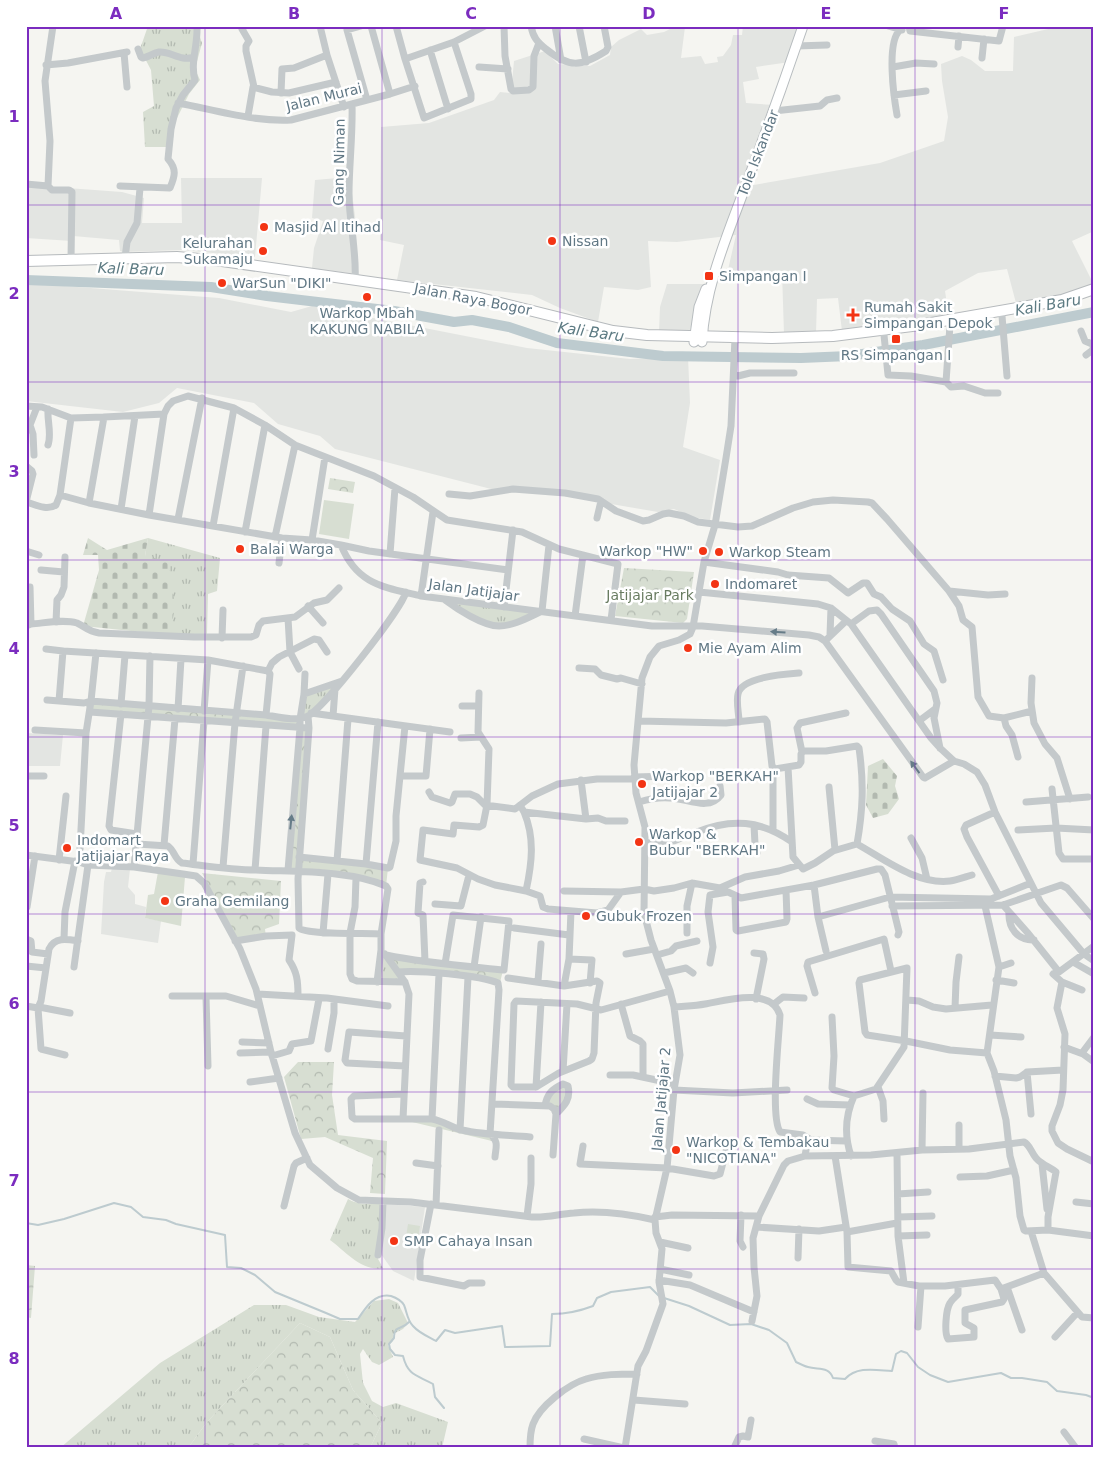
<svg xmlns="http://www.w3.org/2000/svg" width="1120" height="1474" font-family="'DejaVu Sans',sans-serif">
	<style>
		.built { fill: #e3e5e2 }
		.grass { fill: url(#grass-tufts) }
		.forest { fill: url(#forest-crowns) }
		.cemetery { fill: url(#cemetery-stones) }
		.pitch { fill: #d7ded2 }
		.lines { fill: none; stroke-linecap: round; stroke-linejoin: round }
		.stream { stroke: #bdcbcf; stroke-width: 2 }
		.river { stroke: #bdcbcf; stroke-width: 10 }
		.major-casing { stroke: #b7bcbf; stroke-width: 11 }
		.highway-casing { stroke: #b6babd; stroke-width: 12 }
		.minor { stroke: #c4c9cb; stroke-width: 7 }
		.major { stroke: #fff; stroke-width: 9 }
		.highway { stroke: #fff; stroke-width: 10 }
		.oneway { fill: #667c88 }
		.grid { fill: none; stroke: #7b2cbf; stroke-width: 1; stroke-opacity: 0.55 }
		.poi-dot { fill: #f33414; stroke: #fff; stroke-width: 2 }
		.labels { text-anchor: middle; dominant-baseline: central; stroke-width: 5; stroke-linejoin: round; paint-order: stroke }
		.street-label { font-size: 14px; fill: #617885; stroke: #fff }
		.poi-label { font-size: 14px; fill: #617885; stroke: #fff; text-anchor: start }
		.park-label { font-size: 14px; fill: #697c61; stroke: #fff }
		.water-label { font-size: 15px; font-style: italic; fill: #5d7b83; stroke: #fff }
		.neatline { fill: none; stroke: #7b2cbf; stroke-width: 2 }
		.grid-label { font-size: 16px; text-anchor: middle; font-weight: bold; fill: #7b2cbf }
	</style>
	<defs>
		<pattern id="grass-tufts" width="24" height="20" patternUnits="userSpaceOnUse" patternTransform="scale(1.25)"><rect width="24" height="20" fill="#d7ded2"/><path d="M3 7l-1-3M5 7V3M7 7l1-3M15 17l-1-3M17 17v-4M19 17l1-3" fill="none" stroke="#b2b9b0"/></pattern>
		<pattern id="forest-crowns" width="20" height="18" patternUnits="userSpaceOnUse" patternTransform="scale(1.25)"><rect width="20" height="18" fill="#d7ded2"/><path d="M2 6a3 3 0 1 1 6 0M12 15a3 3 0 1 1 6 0" fill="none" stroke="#b2b9b0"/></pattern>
		<pattern id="cemetery-stones" width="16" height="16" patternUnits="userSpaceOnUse" patternTransform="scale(1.25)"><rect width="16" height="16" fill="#d7ded2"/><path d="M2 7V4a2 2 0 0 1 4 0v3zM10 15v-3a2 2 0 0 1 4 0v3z" fill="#b2b9b0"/></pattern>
	</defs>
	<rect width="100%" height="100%" fill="#f5f5f1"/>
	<path class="built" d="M676,26l9,1 -4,31 20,-2 4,8 13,-2 -1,-5 6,-1 8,-11 2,-10h9l1,-9h59l-12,36 -34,5 3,12 -16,3 3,21 28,2 -32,82 138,-24 64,-22 4,-24 -6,-36 -1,-17 21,-8 9,4 14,11h28l1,-34 47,-11h33v209l-2,-3 -20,9 22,44 -25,11 -53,7 -9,-34 -29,4 -33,18 4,26 -107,14 -4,-33 -21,1 -1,34 -32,1 -2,-62 -55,2 9,-39 -59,7 -29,-1 3,46 -13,3 -34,-3 -6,35 -38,-14 -28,-13 -135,-15 7,-35 -24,-5 1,-113 48,-4 65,-23 6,-8 11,1 3,-32 31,-10 13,13 32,2 20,-11 1,-8 8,-7 22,-11 6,6 17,-3z
		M350,177l6,47 1,30 -3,20 -42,-6 2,-20 9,-27 -11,-3 3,-38z
		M181,178h81l-7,79 -74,-7 -58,2 -3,-1 -1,-11 -46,-4 -1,5 -46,-3v-53l96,7 22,6 -2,25h40z
		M26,283l193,15 72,14 21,-6 215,42 103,11 58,-2 2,46 -7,44 37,13 -10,60 -18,-3 -18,-8 -16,3 -129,-22 -30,1 -164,-42 -15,-13 -42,-12 -24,-21 -77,-15 -18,15 -36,9 -97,-11z
		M667,284h39l-18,51 -29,-3 1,-25z
		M26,733l37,2 -3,31h-34z
		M112,868l18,1 -2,18 7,8v9l11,3 -1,11 16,3 -3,22 -57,-9 3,-52 2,-10h5z
		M384,1204l41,3 -11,74 -21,-10 -12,-17z"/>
	<path class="grass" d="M148,26l49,2 5,15 -7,26 5,11 -11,14 -14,28 -3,25h-27l-2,-35 11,-6 -3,-36 -11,-21z
		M148,538l72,20 -3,33 -9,3 -1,40 -37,1 -25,-79z
		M445,599l96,12 -14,7 -33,8z
		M342,681l-31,32 -11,6 4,-25z
		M381,950l24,32h-28z
		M348,1199c10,6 21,5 33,5l-4,53 6,11c-21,4 -38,-17 -53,-28z
		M389,1299l9,4 10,20 -5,6 -10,5v7l-5,4 5,12 -14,8 -7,-3 -9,-13 -3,5 3,29 9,18 11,6 13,-4 52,19 -6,26h-72l12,-25 -29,-33 -23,-53 -30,-14 -93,99 -19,26h-128l100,-85 94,-58h32l33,12 36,5 19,-21z"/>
	<path class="forest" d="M330,478l25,4 -2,11 -25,-4z
		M624,568l70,4 -7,47 -4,4 -68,-7z
		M84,703l216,16 1,9h8l-10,129 89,11 -2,18 -21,-6 -77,-10 12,-142 -210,-16z
		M202,873l79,8 -2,43 -14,5 1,9 -26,5z
		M386,955l117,15 -4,17 -6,-6 -95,-9z
		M298,1062h36l-2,33 6,40 49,6 -2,53 -15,-1 3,-35 -48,-21 -24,2 -17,-62z
		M563,1084l6,10 -13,20 -10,-14z
		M413,1118l77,16 2,7 -80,-19z
		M26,1265l9,1 -4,52 -5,-1z
		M300,1323l30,14 23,53 29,33 -12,25h-182l19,-26z"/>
	<path class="cemetery" d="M88,538l19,12 41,-12 -3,18 23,5 7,45 -5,29 -87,-9 16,-56 -1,-15h-15z
		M883,759l14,17 -2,10 4,13 -11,15 -15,4 -7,-13 2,-39z"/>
	<path class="pitch" d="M324,500l30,4 -5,35 -30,-5z
		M158,872l27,5 -4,49 -36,-8 3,-23 6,-1z
		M408,1224l12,2 -3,19 -12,-2z"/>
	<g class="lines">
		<path class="stream" d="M26,1223l12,2 26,-6 50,-16 17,4 12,10 23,3 10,4 49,11 2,32 14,1 14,7 20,17 51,21 14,6h18c8,-12 17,-26 33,-23 6,2 10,4 13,9 3,7 3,15 9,21 6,7 16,11 23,15l9,-11 10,3 47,-7 3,21 45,-1 2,-32c15,0 28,-3 41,-8l4,-8 14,-6 39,-5 9,9
			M664,1298l25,8 41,19 21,-1 18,6 18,13 9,19c4,2 8,4 12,5 10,3 21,-1 25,11l12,1c12,-13 30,-9 47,-8l4,-17 5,-3 6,2 11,14 12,8 18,7 53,-9 10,5h11l25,4 10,9 29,4 8,3
			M409,1322c-7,8 -15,3 -15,16l-5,6 1,5 5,6 8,1c5,20 14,19 30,28l2,13 9,11"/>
		<path class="river" d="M26,280l185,7 56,9 127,15 60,11 18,-2 37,7 48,16 106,13 138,2 48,-2 74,-11 171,-33"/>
		<g class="major-casing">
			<path id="major" d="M694,342l5,-35 7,-18
				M702,342c3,-56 25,-106 44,-157 20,-53 39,-106 57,-159"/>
		</g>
		<g class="highway-casing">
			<path id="highway" d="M26,261l151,-4 45,4 254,36 137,34 34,4 125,3 61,-2 87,-11 142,-25 32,-11"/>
		</g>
		<path class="minor" d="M53,26l-8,55 5,60 -2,45 4,4h17l3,2 -1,68
			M245,26l-3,3 7,12 -3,5v5l8,36
			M320,26l7,29 17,52
			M361,26l-14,4 20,70
			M371,26l19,68
			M396,26l9,33
			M504,26l1,30 6,33 2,2 16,-1 4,-3 1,-31 5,-13
			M531,26c2,11 6,16 15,23 23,19 35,18 60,2l2,-4 -4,-21
			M555,26l6,34
			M579,26l7,36
			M888,26l14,4
			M909,26l1,5 89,10 4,-15
			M454,42l17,52v5l-47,19 -19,-59 49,-17 31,-16
			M796,46l31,-1
			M958,47l1,-11
			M138,49l3,8 2,1c5,-1 11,-5 16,-6 12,-1 21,10 35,5
			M430,50l18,59
			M124,53l3,34
			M982,58l2,-19
			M46,65l22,-2 59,-11
			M479,67l29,2
			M893,67l23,-4 18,1
			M281,93l1,-24 12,-1 33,-13
			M894,95l32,-4
			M178,103c37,7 76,19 113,17l99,-26 25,-8
			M352,104c1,31 -3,60 -3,90 0,29 8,57 6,86
			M774,111l46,-5 7,-6 10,-2
			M897,115c-3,-17 -11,-73 3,-85
			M248,116l5,-29 19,5 17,1 47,-11
			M26,184l22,2
			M120,186l50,2c5,-12 7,-19 -2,-29l3,-30 5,-21 7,-13 12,-15c-5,-17 3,-35 2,-54
			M125,258l2,-16 10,-19 3,-35
			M1002,316l5,60
			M1081,331l4,10 7,3 2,5
			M884,335l4,40 23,1 35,6 5,5 13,-1 21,7h13
			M1086,355l8,-6
			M734,374l4,2 12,-3h44
			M946,382l4,-57
			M26,406l16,1 29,11 33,-1
			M48,409c-1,12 4,25 0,36
			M164,414l4,-8 5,-5 15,-5 46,12 31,17 30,20 79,31 39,21 34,23 75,12 37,17 59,15 -7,56
			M34,455l-1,-21 -3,-9 7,-18
			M26,466l6,5 1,3 -7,28
			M449,494l21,2 43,-7 52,4 33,6 18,12 27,10 6,-1 14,-6 6,-1 15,3 14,6 40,5 14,-1 41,-18 20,-6 20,-2 35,2 4,1 15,16 62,72 39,4 17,-1
			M60,495l29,8 60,12 133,23 30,2 29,5c16,40 43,42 80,51l231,30h50l107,9 10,2 6,4 98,136 2,1 29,-17
			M27,502c9,3 20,9 29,3l4,-10 11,-77
			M89,503l15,-86 60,-3 -15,101
			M121,509l14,-93
			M597,518l4,-17
			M178,519l24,-121
			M213,526l21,-118
			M245,532l20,-107
			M275,537l20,-92
			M312,540l13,-83
			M341,545l28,6 139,19
			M26,551l13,4
			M390,554l5,-66
			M704,562l74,10 10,3 41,3 19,15 15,-10h4l7,11 7,3 11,12 18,12 14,23 10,7 9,29
			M279,563l3,-25
			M41,570l23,2
			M30,587l1,37
			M949,591l10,15 4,14 9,7 6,70 11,19 15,2 2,8 6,9 6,22
			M699,592l119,12 13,4 20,16 80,114 9,10 14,13 10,3 13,8 8,13 10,27 46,91 43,51 10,7
			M421,596l12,-84
			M445,600c12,9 38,26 54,26 14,0 28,-8 41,-14
			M308,606l15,17
			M504,607l9,-77
			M542,611l7,-66
			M575,616l8,-61
			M288,618l2,34 9,17
			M56,622l1,-22 4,-5 3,-8 1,-30
			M851,624l18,-13 8,-1 4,4 53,77 3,12 -3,15 6,30
			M26,626l5,-2c14,-1 33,-5 46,-1 9,4 10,8 22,10l95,4h57l5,-2 3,-10 4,-4 32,-4 19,-14 13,-3 12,-12
			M830,635l1,-27
			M222,638l1,-28
			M825,641l21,-20
			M46,649l17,2
			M208,660l60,11 2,3 -4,41
			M579,668l16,1 6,6 16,4 4,-1 21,6
			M268,671l4,-8 7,-6 35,-18 5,1 8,12
			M1032,678l-1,25 3,20 11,21 12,14 13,41
			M479,693l-1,39 11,17 -2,56 -4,20 -4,2 -25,-2 -1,9 -30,-4 -3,30 37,8 21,11 17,6 31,6 14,5 3,11 5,2 49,4 11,-3 13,-18 23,-3 10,2 20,-3 18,-5 28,5 25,-11 34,-6 20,-6
			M304,694l38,-13
			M47,700l37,3 7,-2 175,14c12,2 31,7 42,1 17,-9 93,-106 98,-124
			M59,701l4,-50 145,9 -4,51
			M121,704l4,-49
			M462,706h16
			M178,709l3,-50
			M90,712l219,16
			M311,713l139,19
			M121,714l-12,112 2,4 26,4
			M308,716l1,12 -11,151 1,49c7,7 67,5 82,6
			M333,716l2,-27
			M1004,718l28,-7
			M639,721l87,2 39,-4 2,3 5,44 3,3 24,-4 2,-3v-8l2,-3h23l31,-5 2,2c5,35 4,62 -2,96
			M919,721l16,-12
			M739,722c0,-8 -3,-20 -1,-28 3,-17 47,-20 61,-21
			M35,730l51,3
			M461,738l20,-1
			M802,752l-5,-24 3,-5 46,-10
			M773,767v63
			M788,767l5,90 10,12 12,-6 18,-12 24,-7c27,15 60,41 93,37 7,-1 15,-4 22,-6
			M26,776h18
			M400,776h26l4,-47
			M634,777l37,-1
			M581,780l5,39
			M829,787l6,63
			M1052,789l7,64 4,6h31
			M429,792l3,5 18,6 2,-1 3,-8h15l7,3 8,8 30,4 17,-13 26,-12 39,-5h37
			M639,802c10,-3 20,-5 31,-4 17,0 38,14 51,-3l-1,-9
			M1026,802l62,-5
			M520,805l4,7 62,7 12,-1 8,3h19
			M524,812c11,26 8,51 2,79
			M995,812l-29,13 -2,4 3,8 32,59
			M754,825l1,19 2,9
			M1018,830l38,-2 38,2
			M911,838l11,20 5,21
			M644,842c27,4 30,-2 53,-10 34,-14 64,-12 95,10
			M137,844l31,2c7,5 6,13 14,17 25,3 49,7 74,7 39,2 94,0 130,16l2,3 -7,45v16l-4,32
			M164,845l11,-126
			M80,849l6,-116 5,-32 5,-48
			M26,855l53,7 9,3 46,2 49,7 13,2 8,7 36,66 16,40 15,63 24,81 15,32 27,23 22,12 52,2 121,15c15,1 27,-3 42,-4 27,-3 55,1 81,7
			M299,857l67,7 22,4 2,-1 6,-26v-25l9,-90
			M59,860l7,-64
			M337,861l11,-142
			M193,864l11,-143
			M366,864l12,-142
			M134,867l15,-161 1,-50
			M223,867l12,-144 8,-57
			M255,870l11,-144
			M288,870l12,-142v-9l4,-25 1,-20
			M356,878l-1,29 -5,26v41l2,5 5,2 48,1
			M423,882l-3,1 -2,30 5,2 2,46
			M814,885l4,32 8,34
			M564,891l57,1
			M735,896l1,34 2,1 48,-9 1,-3 -1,-29
			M435,904l26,2 8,-31
			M1003,905l24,27 32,40 35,-26
			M892,906l111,-1 58,-20 6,3 27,31
			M985,906l14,61 -12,86 7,18 12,49 4,36 6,22 4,38 4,14 2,1 22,-1 46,6
			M27,907l8,-51
			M1009,912c-1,16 9,29 25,28
			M818,917l72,-20 101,2 40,-16
			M514,928l55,7
			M323,933l5,-59
			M687,933v-27l5,-23
			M26,939l5,2 1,11 16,2
			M64,939l1,-27 10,-51
			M235,941l31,-5 26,-1 -3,25c8,12 9,20 9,36
			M754,953l9,1 1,5 -8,40
			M385,954l20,28 4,12 -6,125
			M626,954l28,-5
			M386,955c39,8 79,11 118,15l5,-49 -56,-6 -8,49
			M657,955l14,-4 5,-5 21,-5
			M569,959l23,1 -2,23
			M1073,962l21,12
			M710,963l3,-16 -5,-35 2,-17 18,-3 13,6 73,-13 63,-16h4l4,6 14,57 -1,3
			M26,966l20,2
			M74,967l14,-102
			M474,967l7,-50
			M999,967l12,-4
			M398,972c19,-2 82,3 100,11l1,7 -9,144
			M664,973l22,-5 7,5
			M1053,974l9,8 20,8
			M508,978l56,8 33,-5 3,2 -4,20 -2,50 -2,6 -3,2 -30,12 -23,14
			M996,980l18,3
			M538,981l3,-37
			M1062,982l-5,26 8,26 -2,56 -3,15 -8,21v5l6,12 9,6 27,13
			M564,986l5,-27 2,-48
			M815,993l-8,-27 1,-4 76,-23 7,32
			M258,994l69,4 61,8
			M172,996h54l34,10
			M206,997l2,69
			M907,1000l12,1 14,6 13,2 46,-4
			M541,1002l-5,85h-23l-2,-2 3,-81 2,-3 61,3 24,6 69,-19
			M621,1004l9,32 10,5 3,3v33
			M774,1004l9,-7 21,1
			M26,1006l12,2
			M39,1007l31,6
			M674,1007c10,-1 21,-1 31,-3 22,-4 66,-17 75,11 -1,23 -10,101 0,117l23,3 8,5
			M955,1008l1,-26 3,-25
			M832,1017l2,39 -2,32 2,2 20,6
			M990,1035l31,2
			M242,1042l27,1
			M1064,1047l19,7 11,8
			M328,1049l6,-36v-14
			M240,1053l31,-1
			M1082,1053l12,-16
			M65,1055l-24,-6 -3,-41 3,-7 8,-52c6,-12 17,-10 29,-8
			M272,1056l17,-5 3,-7 19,-3 8,-42
			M405,1066l-58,-3 -2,-3 4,-28 57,4
			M563,1071l4,-67
			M1027,1072l4,42
			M610,1075h23l42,9
			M995,1076l21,2 4,-1 7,-5 36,-2
			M250,1082l29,-4
			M878,1087l5,14 1,18
			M674,1090l59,3 54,-3
			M404,1094l-50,2 -3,3 1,18 3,2h77c12,2 20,9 30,11 22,5 46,5 68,7
			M807,1099l11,5 32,1
			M493,1104l57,2 4,3 2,5 -3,41
			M545,1106c2,-12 7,-17 18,-22l5,2c3,13 -3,19 -12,28
			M432,1119l7,-145
			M959,1125v24
			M460,1130l8,-153
			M490,1134c9,8 6,12 5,23
			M583,1146l-3,18 87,4 47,8 6,-2 6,-23
			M922,1150l1,-57
			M897,1153l1,83 6,47
			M805,1156l2,-12 4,-4 35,1
			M835,1156l12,76 1,35 43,4 5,9 2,2 21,4h26l50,-6 6,9 43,-16
			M851,1156c-7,-21 -6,-40 3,-60l22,-7 28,-42 3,-79 -47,12 -1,3 6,49 2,3 39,6 44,9 37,3
			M416,1163l22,3
			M1042,1164l5,45
			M960,1177l27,-1 27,-6
			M898,1194l30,-2
			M1076,1202l18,2
			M431,1204l-11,56v17l44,9 5,-3h13
			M436,1205l3,-75
			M284,1206l10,-40 2,-3 11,-5
			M741,1215l-1,26 3,6
			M527,1216l4,-32v-26
			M655,1217l17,-2 87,1 25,-51 4,-4 17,-5 66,-1 51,-5 47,-1 55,-7c6,3 7,10 12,16 6,7 14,9 20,14l-8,45v13
			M898,1217l34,-1
			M756,1227l63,4 27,-4
			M1031,1231l13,42 38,44 12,1
			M847,1232l50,-9
			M898,1236l29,-1
			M660,1242l28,6
			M378,1255l4,-27 1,-27
			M798,1258l1,-29
			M660,1269l29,6
			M659,1280l31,5 64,27
			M958,1285v9c-2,3 -6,5 -8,9 -4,6 -6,30 -2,36l26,-2v-9l-9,-5v-13l37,-8 2,-3 -3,-10
			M1007,1287l15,43
			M752,1321l5,-25 -3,-29 -1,-29 6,-22
			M918,1327l3,-41
			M1055,1337l22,-24
			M634,1400l51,4
			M1064,1432l12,16
			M584,1439l40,9
			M875,1441l19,3 1,4
			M530,1448c0,-8 0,-16 3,-24 6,-17 35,-40 53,-45 16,-5 34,-5 51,-5
			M625,1448l13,-82 8,-15 17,-47 -4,-22 3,-33 -6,-16 -1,-13 12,-52 7,-78 6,-35 -6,-48 -4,-16 -19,-51 -7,-27 1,-86 -9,-34 -2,-28 8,-87 8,-21 9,-11 20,-6 11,-6 3,-7 11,-65 11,-37 11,-67 5,-32 4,-88
			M734,1448l5,-11 4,-1 5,1 3,-17"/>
		<use href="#major" class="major"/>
		<use href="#highway" class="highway"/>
	</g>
	<defs><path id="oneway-solid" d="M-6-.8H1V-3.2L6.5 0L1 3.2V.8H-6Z" transform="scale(1.25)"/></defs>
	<g class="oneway">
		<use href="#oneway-solid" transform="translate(778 632) rotate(-176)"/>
		<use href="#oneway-solid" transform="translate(915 767) rotate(-126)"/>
		<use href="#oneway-solid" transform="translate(291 822) rotate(-84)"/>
	</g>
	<path class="grid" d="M205,26v1422M382,26v1422M560,26v1422M738,26v1422M915,26v1422M26,205h1068M26,382h1068M26,560h1068M26,737h1068M26,914h1068M26,1092h1068M26,1269h1068"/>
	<g class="poi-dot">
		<circle cx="264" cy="227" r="5"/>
		<circle cx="552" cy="241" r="5"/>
		<circle cx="263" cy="251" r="5"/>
		<rect x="704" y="271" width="10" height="10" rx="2.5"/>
		<circle cx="222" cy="283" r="5"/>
		<circle cx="367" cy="297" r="5"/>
		<path d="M850.5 307.5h5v5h5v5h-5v5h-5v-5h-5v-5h5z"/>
		<rect x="891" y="334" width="10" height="10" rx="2.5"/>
		<circle cx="240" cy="549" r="5"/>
		<circle cx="703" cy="551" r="5"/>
		<circle cx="719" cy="552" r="5"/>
		<circle cx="715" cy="584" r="5"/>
		<circle cx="688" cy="648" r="5"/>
		<circle cx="642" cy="784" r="5"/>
		<circle cx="639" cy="842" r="5"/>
		<circle cx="67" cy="848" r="5"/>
		<circle cx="165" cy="901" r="5"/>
		<circle cx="586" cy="916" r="5"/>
		<circle cx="676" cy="1150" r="5"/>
		<circle cx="394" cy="1241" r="5"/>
	</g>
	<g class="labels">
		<g class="street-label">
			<text transform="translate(324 97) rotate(-14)">Jalan Murai</text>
			<text transform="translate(758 153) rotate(-69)">Tole Iskandar</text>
			<text transform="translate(339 162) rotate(-89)">Gang Niman</text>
			<text transform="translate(473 299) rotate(11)">Jalan Raya Bogor</text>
			<text transform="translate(474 590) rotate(8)">Jalan Jatijajar</text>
			<text transform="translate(661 1099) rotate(-85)">Jalan Jatijajar 2</text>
		</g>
		<g class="poi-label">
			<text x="274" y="227">Masjid Al Itihad</text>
			<text x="562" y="241">Nissan</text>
			<text x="253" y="243" text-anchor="end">Kelurahan<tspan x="253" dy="16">Sukamaju</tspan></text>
			<text x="719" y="276">Simpangan I</text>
			<text x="232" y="283">WarSun "DIKI"</text>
			<text x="864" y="307">Rumah Sakit<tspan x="864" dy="16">Simpangan Depok</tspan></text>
			<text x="367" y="313" text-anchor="middle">Warkop Mbah<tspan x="367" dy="16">KAKUNG NABILA</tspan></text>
			<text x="896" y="355" text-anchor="middle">RS Simpangan I</text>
			<text x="250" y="549">Balai Warga</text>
			<text x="693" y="551" text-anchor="end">Warkop "HW"</text>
			<text x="729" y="552">Warkop Steam</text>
			<text x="725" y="584">Indomaret</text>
			<text x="698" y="648">Mie Ayam Alim</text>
			<text x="652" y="776">Warkop "BERKAH"<tspan x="652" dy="16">Jatijajar 2</tspan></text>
			<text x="649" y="834">Warkop &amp;<tspan x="649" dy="16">Bubur "BERKAH"</tspan></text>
			<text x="77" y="840">Indomart<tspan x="77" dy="16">Jatijajar Raya</tspan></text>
			<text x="175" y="901">Graha Gemilang</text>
			<text x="596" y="916">Gubuk Frozen</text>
			<text x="686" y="1142">Warkop &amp; Tembakau<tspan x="686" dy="16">"NICOTIANA"</tspan></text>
			<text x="404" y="1241">SMP Cahaya Insan</text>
		</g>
		<g class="park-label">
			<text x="650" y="595">Jatijajar Park</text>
		</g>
		<g class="water-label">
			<text transform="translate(131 269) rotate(2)">Kali Baru</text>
			<text transform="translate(1048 305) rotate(-10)">Kali Baru</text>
			<text transform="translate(591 332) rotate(8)">Kali Baru</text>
		</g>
	</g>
	<rect width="1120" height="1474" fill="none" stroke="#ffffff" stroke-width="55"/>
	<rect x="28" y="28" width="1064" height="1418" class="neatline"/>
	<g class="grid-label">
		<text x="116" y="19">A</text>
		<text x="294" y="19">B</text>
		<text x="471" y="19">C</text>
		<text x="649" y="19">D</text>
		<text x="826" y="19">E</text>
		<text x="1004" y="19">F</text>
		<text x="14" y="122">1</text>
		<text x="14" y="299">2</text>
		<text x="14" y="477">3</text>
		<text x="14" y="654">4</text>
		<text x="14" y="831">5</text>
		<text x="14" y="1009">6</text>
		<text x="14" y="1186">7</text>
		<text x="14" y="1364">8</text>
	</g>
</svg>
